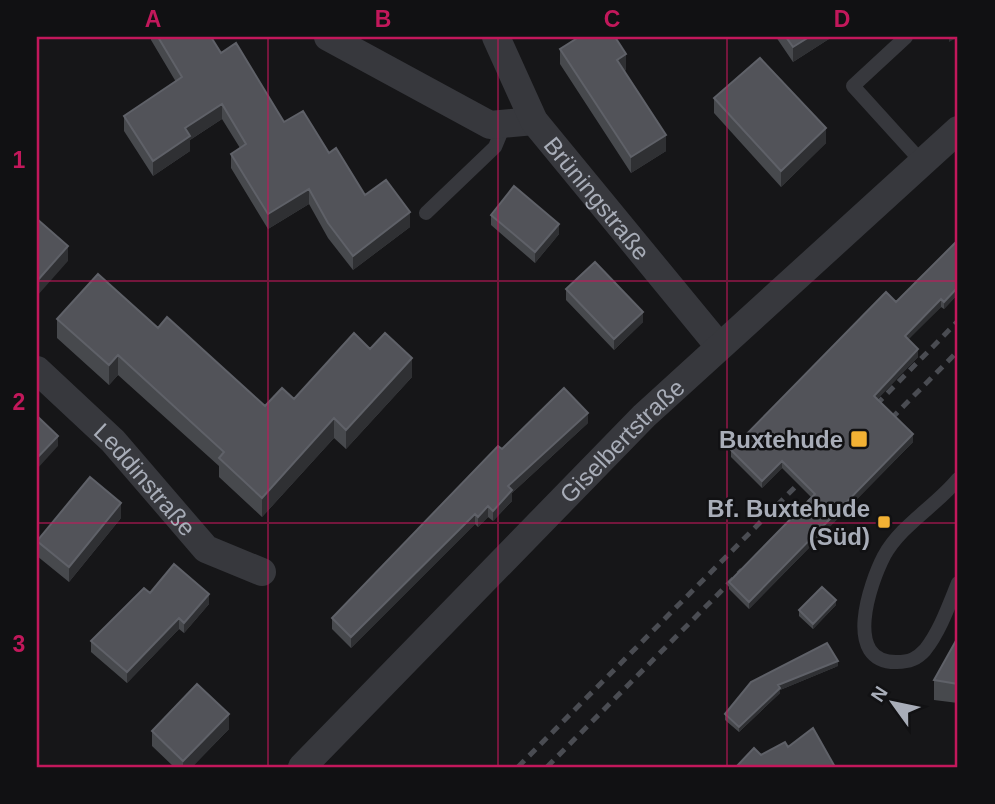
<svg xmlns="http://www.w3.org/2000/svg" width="995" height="804" font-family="Arial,sans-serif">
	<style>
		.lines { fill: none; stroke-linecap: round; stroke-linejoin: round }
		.service { stroke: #37383d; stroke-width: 14 }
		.minor { stroke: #37383d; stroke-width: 28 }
		.rail { stroke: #4a4c52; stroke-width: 5; stroke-dasharray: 9 7; stroke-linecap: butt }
		.wall { fill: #47494d }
		.shaded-wall { fill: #2f3033 }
		.building { fill: #525359; stroke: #5f6168; stroke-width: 2 }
		.grid { fill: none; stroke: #c2185b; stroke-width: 2; stroke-opacity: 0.55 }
		.poi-dot { fill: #f2b134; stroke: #111113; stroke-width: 2.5 }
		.labels { text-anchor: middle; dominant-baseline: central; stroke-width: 5; stroke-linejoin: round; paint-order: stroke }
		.street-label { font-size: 24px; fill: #a8adb8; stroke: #111113 }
		.poi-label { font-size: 24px; font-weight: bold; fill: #a8adb8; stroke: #111113; text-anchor: end }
		.neatline { fill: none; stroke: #c2185b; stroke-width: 2.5 }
		.grid-label { font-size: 23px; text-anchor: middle; font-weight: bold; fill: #c2185b }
	</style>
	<rect width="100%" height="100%" fill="#161618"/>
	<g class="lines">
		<path class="service" d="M906,37l-53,49 69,76
			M426,213l69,-66 10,-24
			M958,479c-22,27 -57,46 -74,77 -14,27 -42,107 13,106 12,0 20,-3 28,-12 15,-19 24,-45 33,-67"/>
		<g class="minor">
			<path d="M328,37l162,88 44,-4"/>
			<path id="s1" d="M496,37l38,84 185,225"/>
			<path id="s2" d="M37,370l76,71 93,108 56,23"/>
			<path id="s3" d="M302,767l342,-351 314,-286"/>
		</g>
		<path class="rail" d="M865,416l93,-95
			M880,430l78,-79
			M518,767l293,-296
			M547,767l195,-197"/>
	</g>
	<path class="wall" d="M151,37h60l10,16 63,69 45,31 36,42 45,32 -57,43 -25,-32 -19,-34 -41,25 -37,-61v-14l9,-6 -18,-29 -32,21v11l-37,25 -29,-45v-15l52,-34 -25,-42z
		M577,37h38l11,33 -2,1 42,80 -35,22 -71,-109v-15l18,-11z
		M776,37h56l-39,25z
		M714,98l112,45 -45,44 -67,-74z
		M491,215l68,19 -24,29 -44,-38z
		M958,240v54l-14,15 -3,-2 -33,32 10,18 -41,42 36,43 -164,167 -20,-20v-7l82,-85 -29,-29 -20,20 -31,-31v-7l165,-148z
		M566,289l77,33 -29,28 -48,-50z
		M57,319l101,9 107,78 29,-7 76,-50 42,28 -66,72 -12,-11 -72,79 -43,-40v-11l-101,-91 -9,10 -52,-47z
		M588,423l-76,70v8l-19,20 -5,-4 -10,10 -3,-3 -124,124 -19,-19v-11l170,-169z
		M121,518l-52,64 -32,-26v-15z
		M150,593l59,11 -25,29 -5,-4 -52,54 -36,-31v-11z
		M836,605l-23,24 -14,-13v-6z
		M958,637v66l-24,-3v-20z
		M838,666l-58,24v3l-41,39 -14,-12v-6l26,-32z
		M229,729l-37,38h-18l-22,-21v-15z"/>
	<path class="shaded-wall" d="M809,37h23l-39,25v-15z
		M949,37h9l-9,5z
		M626,54v16l-9,5v-15z
		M222,104v15l-32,21v11l-37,25v-15l32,-33z
		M826,128v15l-45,44v-16z
		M666,135v16l-35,22v-16z
		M309,189v15l-41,25v-15z
		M410,212v15l-57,43v-14z
		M559,224v10l-24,29v-11z
		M68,246v15l-31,35v-15z
		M958,287v7l-14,15v-7z
		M941,299v8l-36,36v-7z
		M643,312v10l-29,28v-11z
		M918,349v8l-44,46v-7z
		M118,355v20l-9,10v-20z
		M412,358v19l-66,72v-19z
		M588,413v10l-76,70v8l-19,20v-10l15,-25z
		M334,418v20l-72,79v-19z
		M913,434v8l-164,167v-7z
		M58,436v10l-21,23v-11z
		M782,461v7l-20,20v-7z
		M121,503v15l-52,64v-15z
		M488,506v11l-10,10v-10z
		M475,514v10l-124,124v-11z
		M209,594v10l-25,29v-10z
		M836,600v5l-23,24v-5z
		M179,618v11l-52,54v-11z
		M838,661v5l-58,24v3l-41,39v-5l39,-42z
		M229,714v15l-37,38h-9v-6z"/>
	<path class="building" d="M158,37h53l10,16 15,-10 48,79 19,-11 26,42 7,-5 29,47 21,-15 24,32 -57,44 -25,-33 -19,-34 -41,25 -37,-60 15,-10 -24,-40 -37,24 5,8 -37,25 -29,-45 58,-39z
		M579,37h36l11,17 -9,6 49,75 -35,22 -71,-108z
		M786,37h23l-16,10z
		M760,58l66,70 -45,43 -67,-73z
		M514,186l45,38 -24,28 -44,-37z
		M37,219l31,27 -31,35z
		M958,240v47l-14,15 -3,-3 -36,37 13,13 -44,47 39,38 -164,168 -20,-20 86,-88 -33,-33 -20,20 -31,-31 155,-158 10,10z
		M595,262l48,50 -29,27 -48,-50z
		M98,274l60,54 9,-11 98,89 17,-18 12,11 60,-66 16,16 15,-16 27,25 -66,72 -12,-12 -72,80 -43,-40 5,-6 -106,-97 -9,10 -52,-46z
		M564,388l24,25 -80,73 4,4 -19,21 -5,-5 -10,11 -3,-3 -124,123 -19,-19 166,-172 4,3z
		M37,416l21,20 -21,22z
		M90,477l31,26 -52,64 -32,-26z
		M174,564l35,30 -25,29 -5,-5 -52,54 -36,-31 53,-53 6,5z
		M822,587l14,13 -23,24 -14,-14z
		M958,637v47l-24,-4z
		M827,643l11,18 -60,24 2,3 -41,39 -14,-13 26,-32z
		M197,684l32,30 -46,47 -31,-30z
		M813,728l22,39h-99l18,-19 7,7 24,-13 3,5z"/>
	<path class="grid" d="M268,37v730M498,37v730M727,37v730M37,281h921M37,523h921"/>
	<g class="poi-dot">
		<rect x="850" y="430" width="18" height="18" rx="3.5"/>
		<rect x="877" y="515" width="14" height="14" rx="3.5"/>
	</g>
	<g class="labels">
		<g class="street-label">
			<text stroke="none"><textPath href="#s1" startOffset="192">Brüningstraße</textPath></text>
			<text stroke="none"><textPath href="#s3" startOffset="457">Giselbertstraße</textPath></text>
			<text stroke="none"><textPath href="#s2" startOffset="154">Leddinstraße</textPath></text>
		</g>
		<g class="poi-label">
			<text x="843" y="439">Buxtehude</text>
			<text x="870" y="508">Bf. Buxtehude<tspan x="870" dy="28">(Süd)</tspan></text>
		</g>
	</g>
	<rect width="995" height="804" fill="none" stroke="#111113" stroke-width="77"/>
	<g transform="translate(893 703) rotate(303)" stroke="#111113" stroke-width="5" paint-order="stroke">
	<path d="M0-5L12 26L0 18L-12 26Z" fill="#a8adb8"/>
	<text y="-10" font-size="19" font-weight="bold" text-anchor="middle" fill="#a8adb8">N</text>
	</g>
	<rect x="38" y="38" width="918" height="728" class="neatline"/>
	<g class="grid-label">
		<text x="153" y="27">A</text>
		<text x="383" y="27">B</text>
		<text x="612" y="27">C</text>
		<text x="842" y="27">D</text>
		<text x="19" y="168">1</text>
		<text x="19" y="410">2</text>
		<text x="19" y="652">3</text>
	</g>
</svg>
